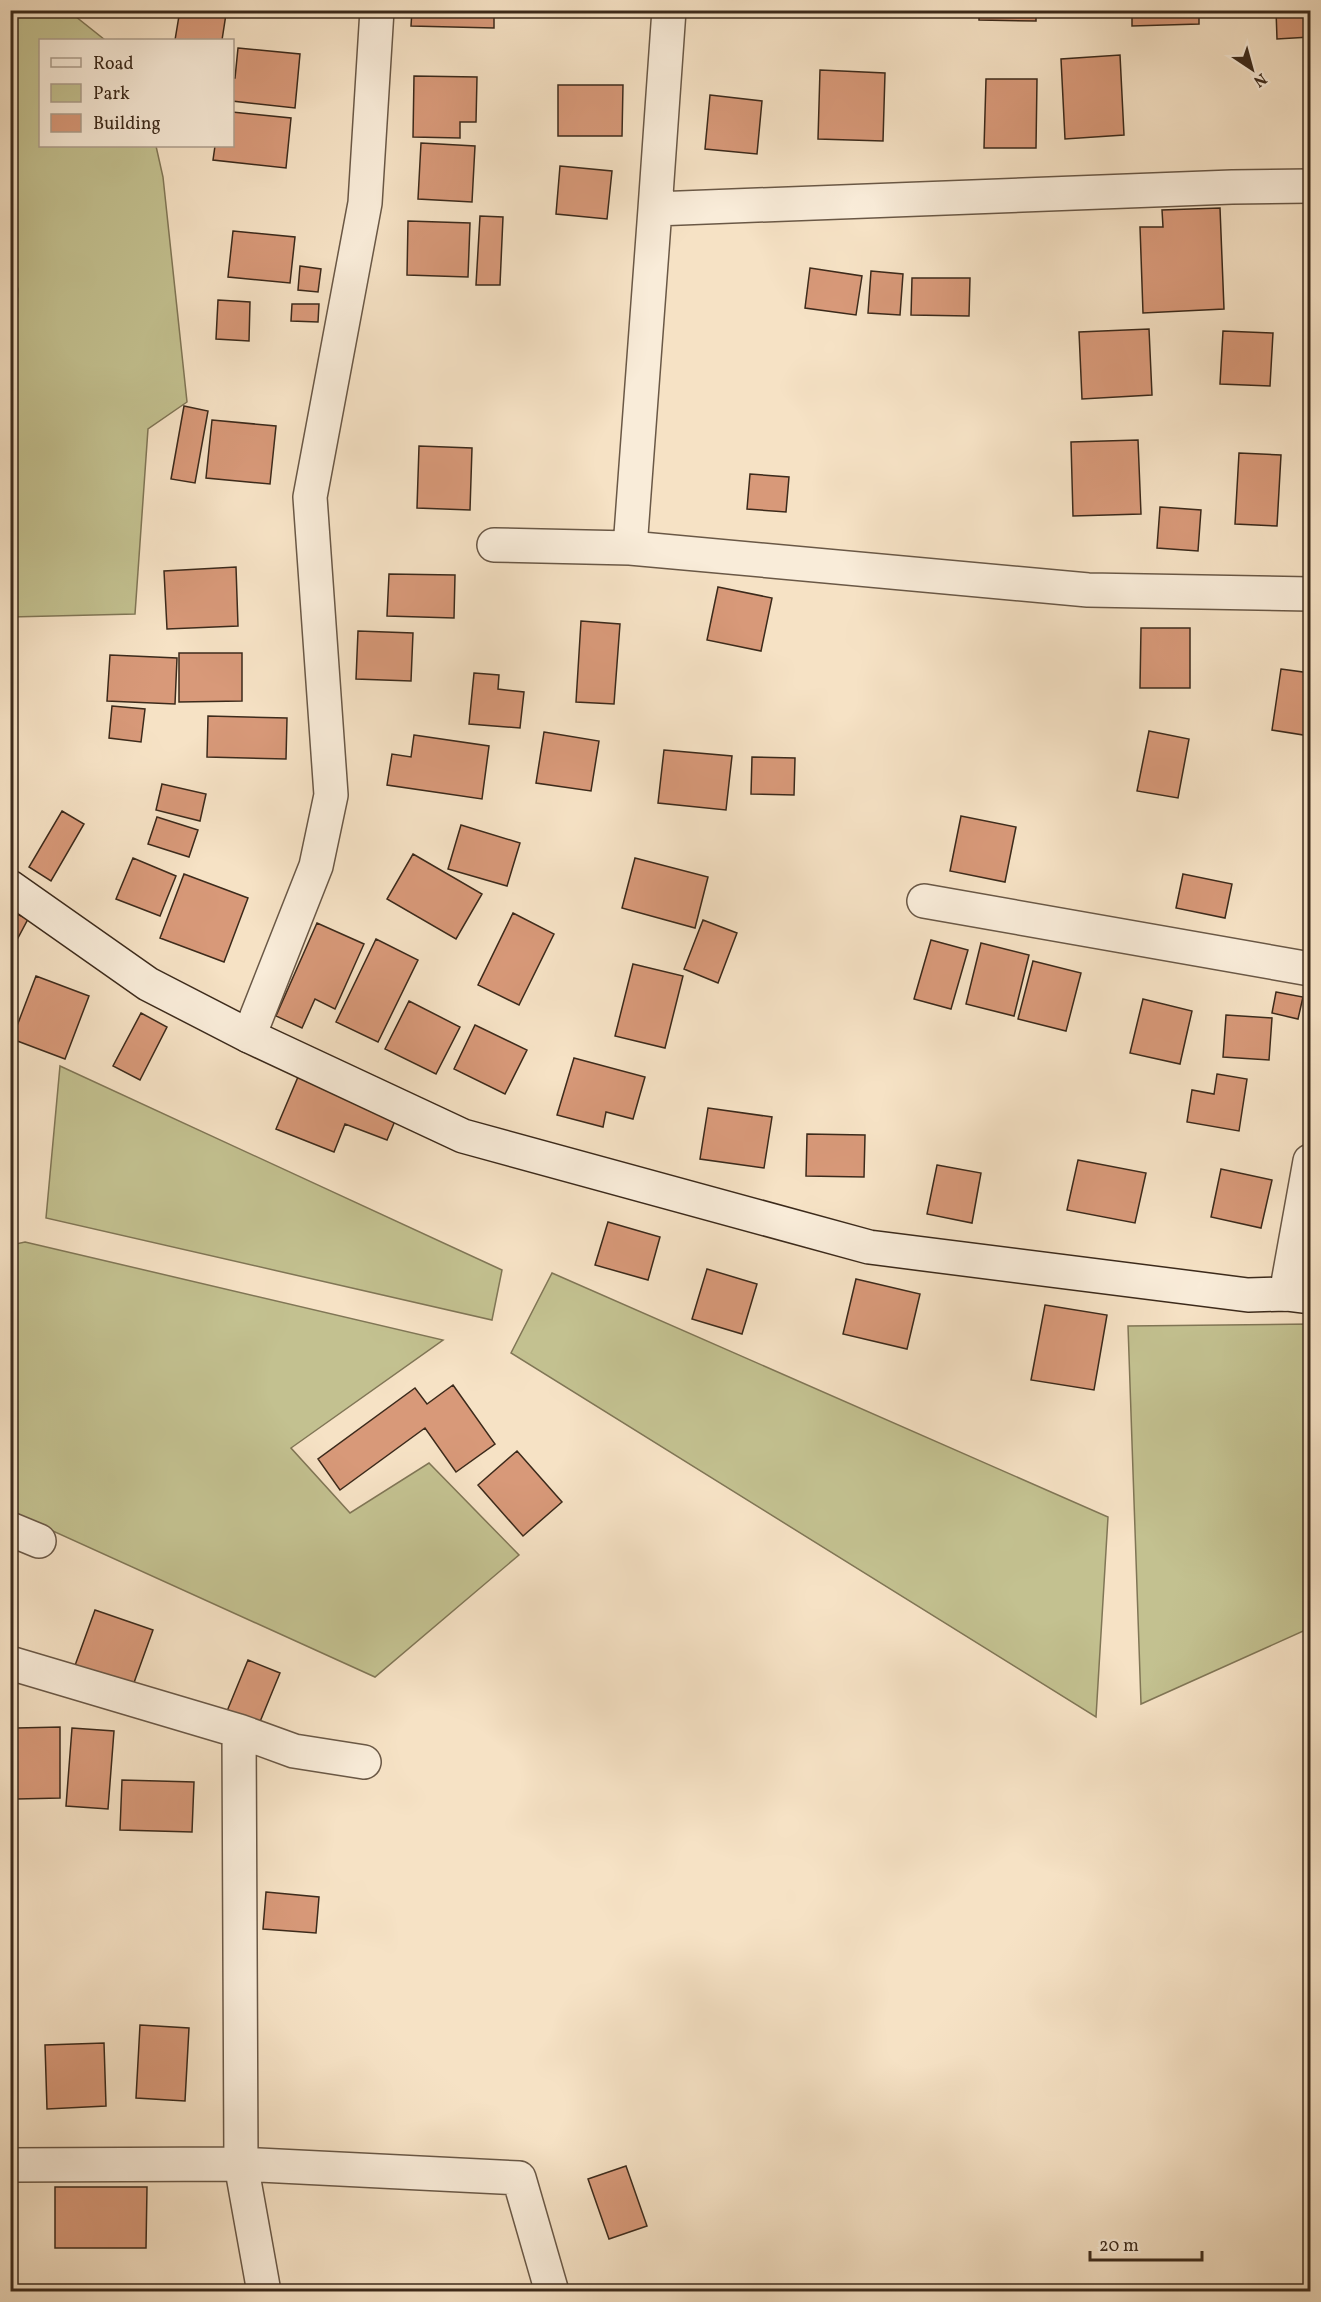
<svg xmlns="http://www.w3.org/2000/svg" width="1321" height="2302" font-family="Vollkorn,serif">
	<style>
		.green { fill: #c3c190; stroke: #807656; stroke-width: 1.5 }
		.building { fill: #d89979; stroke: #3c2a1b; stroke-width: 1.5 }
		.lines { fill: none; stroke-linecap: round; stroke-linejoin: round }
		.street-casing { stroke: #6a5846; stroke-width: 36 }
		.secondary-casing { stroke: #3c2a1b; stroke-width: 36 }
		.street { stroke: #f9ecd9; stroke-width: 33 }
		.secondary { stroke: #f9ecd9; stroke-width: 33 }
	</style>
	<rect width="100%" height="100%" fill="#f6e2c5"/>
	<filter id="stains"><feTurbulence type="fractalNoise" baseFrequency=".00333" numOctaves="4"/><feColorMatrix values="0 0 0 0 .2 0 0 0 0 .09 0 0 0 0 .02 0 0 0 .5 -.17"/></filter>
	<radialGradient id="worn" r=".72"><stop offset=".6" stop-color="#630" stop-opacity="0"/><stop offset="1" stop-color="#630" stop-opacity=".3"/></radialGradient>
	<path class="green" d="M11,10l62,1 2,5 30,24h-65v106h116l7,31 24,225 -39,27 -13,185 -124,3 -1,-269 4,-1 4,-58 -8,-26z
		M60,1066l442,204 -10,50 -446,-102z
		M10,1101l5,109 -4,1h-1z
		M25,1242l418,98 -152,108 59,65 79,-50 90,92 -144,122 -364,-165v-267z
		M552,1273l556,244 -12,200 -585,-364z
		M1310,1324v304l-169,76 -13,-378z"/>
	<path class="building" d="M180,10h27l19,4 -4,26h-47z
		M412,10h82v18l-83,-2z
		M979,10h57v11l-57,-1z
		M1132,10h67v14l-67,2z
		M1276,10h34v27l-33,2z
		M238,48l62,6 -5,54 -63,-7v-23h3z
		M1120,55l4,80 -59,4 -4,-80z
		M820,70l65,3 -2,68 -65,-2z
		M414,76l63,1 -1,45h-16v16l-47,-1z
		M986,79h51l-1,69h-52z
		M558,85h65l-1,51h-64z
		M710,95l52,6 -5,53 -52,-5z
		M232,112l59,6 -5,50 -73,-8 2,-14h17z
		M421,143l54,3 -3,56 -54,-3z
		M560,166l52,5 -5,48 -51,-5z
		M1220,208l4,101 -81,4 -3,-86h23l-1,-17z
		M480,216l23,1 -3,68h-24z
		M408,221l62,2 -2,54 -61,-2z
		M233,231l62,6 -5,46 -62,-6z
		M300,266l21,3 -3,23 -20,-2z
		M810,268l52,8 -6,39 -51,-7z
		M871,271l32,3 -3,41 -32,-2z
		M912,278h58l-1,38 -58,-1z
		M218,300l32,2 -1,39 -33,-2z
		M292,304h27l-1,18 -27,-1z
		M1149,329l3,66 -70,4 -3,-67z
		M1223,331l50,2 -3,53 -50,-2z
		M184,406l24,5 -13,72 -24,-4z
		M212,420l64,6 -6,58 -64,-6z
		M1138,440l3,74 -68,2 -2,-74z
		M419,446l53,2 -2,62 -53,-2z
		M1239,453l42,2 -4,71 -42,-2z
		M750,474l39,3 -3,35 -39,-3z
		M1160,507l41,3 -3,41 -41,-3z
		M236,567l2,59 -71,3 -3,-58z
		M389,574l66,1 -1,43 -67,-2z
		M718,587l54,11 -11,53 -54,-11z
		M581,621l39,3 -6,80 -38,-2z
		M1141,628h49v60h-50z
		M358,631l55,2 -2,48 -55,-2z
		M179,653h63v48l-63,1z
		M110,655l67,3 -2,46 -68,-3z
		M1281,669l29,4v63l-38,-6z
		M474,673l25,2 -1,14 26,3 -4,36 -51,-4z
		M112,706l33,3 -4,33 -32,-4z
		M208,716l79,2 -1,41 -79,-2z
		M1149,731l40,8 -11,59 -41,-7z
		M544,732l55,9 -8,50 -55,-8z
		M414,735l75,11 -7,53 -95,-14 5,-31 19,3z
		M664,750l68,6 -6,54 -68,-7z
		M752,757l43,1 -1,37 -43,-1z
		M162,784l44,10 -6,27 -44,-11z
		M62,811l22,13 -33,57 -22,-14z
		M961,816l55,11 -11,55 -55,-11z
		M157,817l41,13 -9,27 -41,-13z
		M461,825l59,18 -13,43 -59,-17z
		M413,854l69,40 -26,45 -69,-40z
		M133,858l43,18 -16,40 -44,-17z
		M635,858l73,19 -13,51 -73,-20z
		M184,874l64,24 -24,64 -64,-24z
		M1183,874l49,10 -7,34 -49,-10z
		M10,911l18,8 -18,34z
		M513,913l41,21 -35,71 -41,-20z
		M703,920l34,13 -19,50 -34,-14z
		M317,923l47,21 -29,65 -20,-10 -13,29 -26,-12z
		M376,939l42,21 -40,82 -42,-20z
		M931,940l37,10 -17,59 -37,-10z
		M981,943l48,12 -15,61 -48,-12z
		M1033,961l48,12 -15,58 -48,-12z
		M633,964l50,12 -18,72 -50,-12z
		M36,976l53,20 -24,63 -53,-20z
		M1276,992l27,5 -5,22 -26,-6z
		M1143,999l49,12 -12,53 -50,-11z
		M409,1001l51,26 -24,47 -51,-25z
		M141,1013l26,14 -27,53 -27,-14z
		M1226,1015l46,3 -3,42 -46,-3z
		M475,1025l52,25 -22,44 -51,-25z
		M574,1058l71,19 -12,42 -27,-7 -3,15 -46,-12z
		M1217,1074l30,5 -8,52 -52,-9 5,-32 22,4z
		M298,1077l99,39 -10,24 -42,-16 -11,28 -58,-23z
		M708,1108l64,9 -8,51 -64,-9z
		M807,1134l58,1 -1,42 -58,-1z
		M1078,1160l68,13 -11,50 -68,-13z
		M937,1165l44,8 -9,50 -45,-9z
		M1221,1169l51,11 -11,48 -50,-11z
		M608,1222l52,15 -12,43 -53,-15z
		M707,1269l50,15 -15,50 -50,-15z
		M856,1279l64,15 -13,55 -64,-15z
		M1045,1305l62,10 -13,75 -63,-10z
		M453,1385l42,59 -39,28 -31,-44 -85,62 -22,-31 97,-71 12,16z
		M517,1451l45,51 -39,34 -45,-51z
		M95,1610l58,20 -22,61 -58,-20z
		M248,1660l32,13 -23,56 -32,-13z
		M60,1727v71l-43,1v-71z
		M72,1728l42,3 -6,78 -42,-3z
		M122,1780l72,2 -2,50 -72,-2z
		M266,1892l53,5 -3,36 -53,-4z
		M140,2025l49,3 -4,73 -49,-3z
		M104,2043l2,63 -59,3 -2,-64z
		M626,2166l21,60 -38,13 -21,-60z
		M55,2187h92l-1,61h-91z"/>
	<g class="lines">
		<g class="street-casing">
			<path id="street" d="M655,209l14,-199
				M494,545l136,3 458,42 222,4
				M630,548l25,-339 577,-22 78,-1
				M924,901l386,68
				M249,1036l67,-170 15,-71 -21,-298 55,-294 12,-193
				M1286,1294l24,-133
				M10,1529l29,12
				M10,1663l229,68 55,20 70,11
				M239,1731l2,433 23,128
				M10,2165l231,-1 278,14 33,114"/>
		</g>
		<g class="secondary-casing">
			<path id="secondary" d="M10,887l138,97 101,52 214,100 406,111 379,48 38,-1 24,3"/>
		</g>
		<use href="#street" class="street"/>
		<use href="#secondary" class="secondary"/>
	</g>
	<rect width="1321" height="2302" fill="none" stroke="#f6e2c5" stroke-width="36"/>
	<rect x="12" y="12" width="1297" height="2278" fill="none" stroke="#3c2a1b" stroke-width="3"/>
	<rect x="18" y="18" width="1285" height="2266" fill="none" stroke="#3c2a1b" stroke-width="1.5"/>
	<rect x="39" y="39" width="195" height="108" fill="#f9ecd9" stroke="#ad9e8d" stroke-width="1.5"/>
	<rect x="51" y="58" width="30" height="9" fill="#f9ecd9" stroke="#ad9e8d" stroke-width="1.5"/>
	<text x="93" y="69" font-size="18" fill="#3c2a1b">Road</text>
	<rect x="51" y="84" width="30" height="18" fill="#c3c190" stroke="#ad9e8d" stroke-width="1.5"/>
	<text x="93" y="99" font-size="18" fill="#3c2a1b">Park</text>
	<rect x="51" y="114" width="30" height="18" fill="#d89979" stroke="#ad9e8d" stroke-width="1.5"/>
	<text x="93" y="129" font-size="18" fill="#3c2a1b">Building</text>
	<g transform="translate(1252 69) rotate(144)" stroke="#f9ecd9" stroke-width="4.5" paint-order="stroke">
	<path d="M0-4.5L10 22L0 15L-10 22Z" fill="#3c2a1b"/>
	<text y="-9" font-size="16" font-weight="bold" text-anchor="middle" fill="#3c2a1b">N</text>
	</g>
	<path d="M1090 2251v9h112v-9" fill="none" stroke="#3c2a1b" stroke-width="3"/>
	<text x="1099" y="2251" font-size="18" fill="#3c2a1b" stroke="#f9ecd9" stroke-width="4.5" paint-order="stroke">20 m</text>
	<rect width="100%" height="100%" filter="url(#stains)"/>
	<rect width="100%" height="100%" fill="url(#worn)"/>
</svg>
